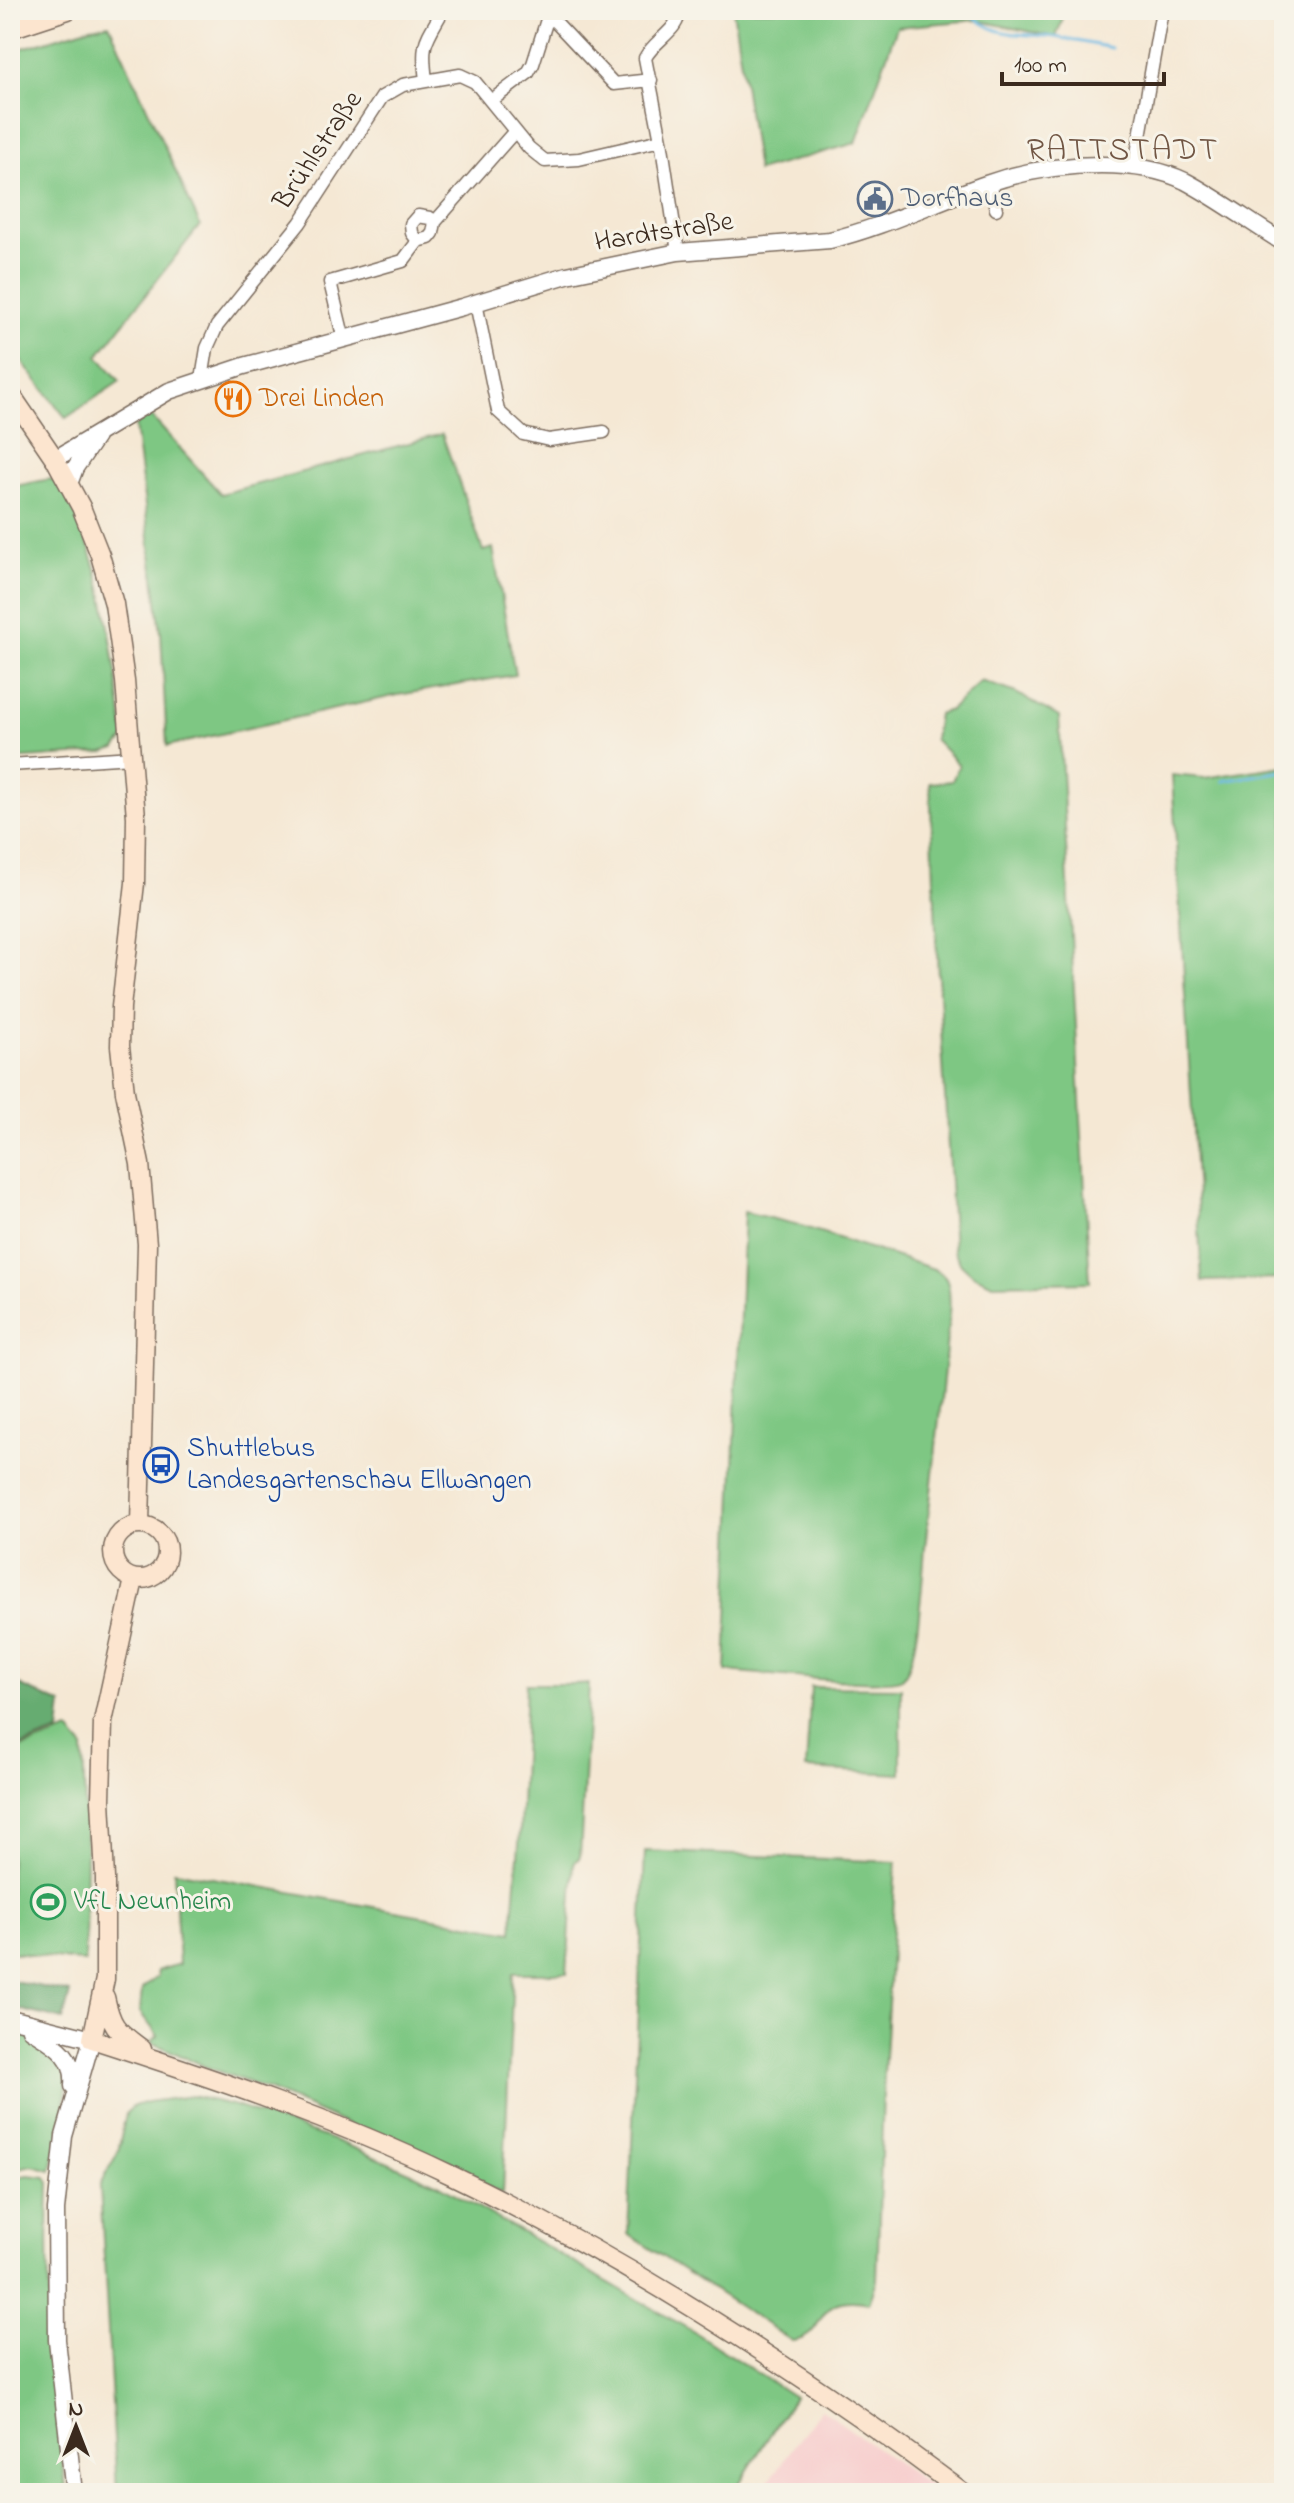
<svg xmlns="http://www.w3.org/2000/svg" width="1294" height="2503" font-family="'Indie Flower',sans-serif">
	<style>
		.built { fill: #f7d0cf }
		.green { fill: #7ec783; stroke: #5c7850; stroke-width: 2 }
		.forest { fill: #66ac71; stroke: #506b48; stroke-width: 2 }
		.lines { fill: none; stroke-linecap: round; stroke-linejoin: round }
		.stream { stroke: #69b8e3; stroke-width: 3 }
		.minor-casing { stroke: #7c6c5e; stroke-width: 15 }
		.tertiary-casing { stroke: #7c6c5e; stroke-width: 19 }
		.secondary-casing { stroke: #7c6c5e; stroke-width: 21 }
		.minor { stroke: #fff; stroke-width: 12 }
		.tertiary { stroke: #fff; stroke-width: 16 }
		.secondary { stroke: #fce5cf; stroke-width: 18 }
		.labels { text-anchor: middle; dominant-baseline: central; stroke-width: 6; stroke-linejoin: round; paint-order: stroke }
		.street-label { font-size: 28px; fill: #3b2a1e; stroke: #f7f3e8 }
		.service-label { font-size: 28px; fill: #4e5e75; stroke: #f7f3e8; text-anchor: start }
		.food-label { font-size: 28px; fill: #c56008; stroke: #f7f3e8; text-anchor: start }
		.transit-label { font-size: 28px; fill: #164399; stroke: #f7f3e8; text-anchor: start }
		.leisure-label { font-size: 28px; fill: #27864d; stroke: #f7f3e8; text-anchor: start }
		.quarter-label { font-size: 32px; letter-spacing: 2px; fill: #715644; stroke: #f7f3e8 }
	</style>
	<rect width="100%" height="100%" fill="#f7f3e8"/>
	<filter id="ink" filterUnits="userSpaceOnUse"><feTurbulence type="fractalNoise" baseFrequency=".0125" numOctaves="2"/><feDisplacementMap in="SourceGraphic" scale="16" xChannelSelector="R" yChannelSelector="G"/><feConvolveMatrix kernelMatrix="1 2 1 2 8 2 1 2 1" color-interpolation-filters="sRGB"/></filter>
	<filter id="wash" filterUnits="userSpaceOnUse"><feTurbulence type="fractalNoise" baseFrequency=".006" numOctaves="4" result="noise"/><feDisplacementMap in="SourceGraphic" scale="32" xChannelSelector="R" yChannelSelector="G"/><feGaussianBlur stdDeviation="1.8" result="paint"/><feColorMatrix in="noise" values="0 0 0 0 0 0 0 0 0 0 0 0 0 0 0 0 0 1.4 0 .05"/><feComposite in="paint" operator="in"/></filter>
	<g filter="url(#wash)">
		<rect width="100%" height="100%" fill="#f5e8d4"/>
		<path class="built" d="M821,2409l119,84h-180z"/>
		<path class="green" d="M733,10h333l-10,27 -81,-17 -78,7 -41,116 -99,28z
			M109,24l91,201 -102,131 22,25 -54,37 -56,-72v-294l81,-25z
			M150,415l71,79 221,-60 41,117 10,-3 22,127 -117,20 -231,51 -6,-113 -26,-207z
			M50,479l9,3c48,81 53,165 66,256l-9,11 -13,4 -93,6v-272z
			M981,681l35,12 43,24 31,565 -97,2 -20,-9 -12,-11 -7,-13 -16,-274 -8,-194 22,-2 7,-16 -25,-26 4,-25 12,-4z
			M1284,766v513l-82,2 -30,-506 32,3z
			M744,1212l51,12 139,45c5,3 11,6 13,12 6,16 0,49 -1,67 -6,67 -14,133 -21,200 -2,22 -7,119 -23,130 -15,10 -149,-5 -176,-7z
			M526,1684h63l-9,173 -6,6 -7,110h-54l-10,221 -231,-103 -68,-25 -53,-24 7,-6 -18,-24 2,-23 16,-13 -1,-5 22,-7 -5,-93 338,61 8,-101z
			M811,1687l90,1v86l-95,-5z
			M69,1731l14,16 3,100 -1,115 -75,-10v-200z
			M645,1851l251,11 -13,231 -6,187 -8,23c-60,-12 -38,34 -77,38l-164,-107z
			M10,2027c15,9 43,20 52,36 13,24 -6,81 -11,107l-19,-5 -22,5z
			M192,2096l44,10 103,36 99,42 256,148 100,65 -61,96h-616l-17,-307 18,-34 8,-39 8,-7 13,-4z
			M28,2175l18,2 3,6c-3,104 2,208 18,310h-57v-315z"/>
		<path class="forest" d="M10,1681l52,23 -3,28 -49,18z
			M10,1980l60,13 -7,27 -53,-13z"/>
		<g class="lines">
			<path class="stream" d="M966,10c31,30 51,22 88,27 19,3 38,7 57,11
				M1223,781l61,-10"/>
		</g>
	</g>
	<g filter="url(#ink)">
		<g class="lines">
			<g class="minor-casing">
				<path id="minor" d="M549,15l65,69 37,-4
					M426,80c-5,-38 -1,-38 17,-70
					M492,100l36,-27 5,-9 17,-54
					M1135,165l27,-155
					M990,182l6,27
					M418,241l-6,-8 -1,-9 7,-8 12,2 5,4
					M678,252l-17,-112 -16,-82c9,-18 35,-28 34,-48
					M476,303l22,108 25,23 26,6 55,-8
					M344,340l-14,-58 73,-21 15,-20 11,-3 4,-5 2,-11 80,-91
					M202,379l5,-31 10,-22 83,-103 82,-126 21,-12 57,-10 15,7 54,66 16,13 34,-2 82,-19
					M10,765l122,-8"/>
			</g>
			<g class="tertiary-casing">
				<path id="tertiary" d="M55,459l114,-68 75,-25 218,-59 105,-32 111,-23 152,-12c54,-13 104,-38 156,-56 37,-13 77,-19 115,-19 29,0 57,3 84,16 34,18 66,42 99,62
					M69,484l6,-16 21,-31
					M10,2018l82,21 -28,97 -8,74 1,130 17,153
					M30,2029c23,15 46,25 43,57"/>
			</g>
			<g class="secondary-casing">
				<path id="secondary" d="M10,29l58,-19
					M10,393l45,66 26,48 19,48 14,49 11,77 11,136 -1,66 -14,124 -1,39 5,46 15,72 7,80 -7,281
					M113 1552a27 27 0 1 1 54 0a27 27 0 1 1-54 0Z
					M134,1579l-31,143 -2,78 4,78v101l-13,60c121,39 242,80 357,135 182,87 353,198 515,319
					M105,1997c7,32 12,33 37,52"/>
			</g>
			<use href="#minor" class="minor"/>
			<use href="#tertiary" class="tertiary"/>
			<use href="#secondary" class="secondary"/>
		</g>
	</g>
	<defs>
		<g id="civic-ring" transform="scale(1.8)"><circle r="9.5" fill="#f7f3e8" stroke="#5c6f8a" stroke-width="1.5"/><path d="M-.6-6.5H3V-4.5H.6V-3L4-1V1h2V6H-6V1h2V-1L-.6-3ZM-1.2 2.5V6h2.4V2.5Z" fill="#5c6f8a"/></g>
		<g id="restaurant-ring" transform="scale(1.8)"><circle r="9.5" fill="#f7f3e8" stroke="#e8710a" stroke-width="1.5"/><path d="M-5-6h1v4h1v-4h1v4h1v-4h1v5L-1.5 .5V6h-2V.5L-5-1ZM5-6V6H3V1.5H1.5Q1.5-4 5-6Z" fill="#e8710a"/></g>
		<g id="bus-ring" transform="scale(1.8)"><circle r="9.5" fill="#f7f3e8" stroke="#1a4fb4" stroke-width="1.5"/><path d="M-5-6H5V4H4V6H2V4H-2V6H-4V4H-5ZM-3.5-4V0h7V-4ZM-3.5 1.2v1.5H-2V1.2ZM2 1.2v1.5H3.5V1.2Z" fill="#1a4fb4"/></g>
		<g id="stadium-ring" transform="scale(1.8)"><circle r="9.5" fill="#f7f3e8" stroke="#2e9e5b" stroke-width="1.5"/><path d="M0-5a6.5 5 0 1 0 0 10a6.5 5 0 1 0 0-10ZM-3.5-1.8h7v3.6h-7Z" fill="#2e9e5b"/></g>
	</defs>
	<g fill-rule="evenodd">
		<use href="#civic-ring" x="875" y="199"/>
		<use href="#restaurant-ring" x="233" y="399"/>
		<use href="#bus-ring" x="161" y="1465"/>
		<use href="#stadium-ring" x="48" y="1902"/>
	</g>
	<g class="labels">
		<g class="street-label">
			<text transform="translate(319 151) rotate(-56)">Brühlstraße</text>
			<text transform="translate(664 233) rotate(-9)">Hardtstraße</text>
		</g>
		<g class="service-label">
			<text x="901" y="199">Dorfhaus</text>
		</g>
		<g class="food-label">
			<text x="259" y="399">Drei Linden</text>
		</g>
		<g class="transit-label">
			<text x="187" y="1449">Shuttlebus<tspan x="187" dy="32">Landesgartenschau Ellwangen</tspan></text>
		</g>
		<g class="leisure-label">
			<text x="74" y="1902">VfL Neunheim</text>
		</g>
		<g class="quarter-label">
			<text x="1123" y="151">RATTSTADT</text>
		</g>
	</g>
	<rect width="1294" height="2503" fill="none" stroke="#f7f3e8" stroke-width="40"/>
	<g transform="translate(76 2427)" stroke="#f7f3e8" stroke-width="6" paint-order="stroke">
	<path d="M0-6L14 30L0 20L-14 30Z" fill="#3b2a1e"/>
	<text y="-12" font-size="22" font-weight="bold" text-anchor="middle" fill="#3b2a1e">N</text>
	</g>
	<path d="M1002 72v12h162v-12" fill="none" stroke="#3b2a1e" stroke-width="4"/>
	<text x="1014" y="72" font-size="24" fill="#3b2a1e" stroke="#f7f3e8" stroke-width="6" paint-order="stroke">100 m</text>
</svg>
